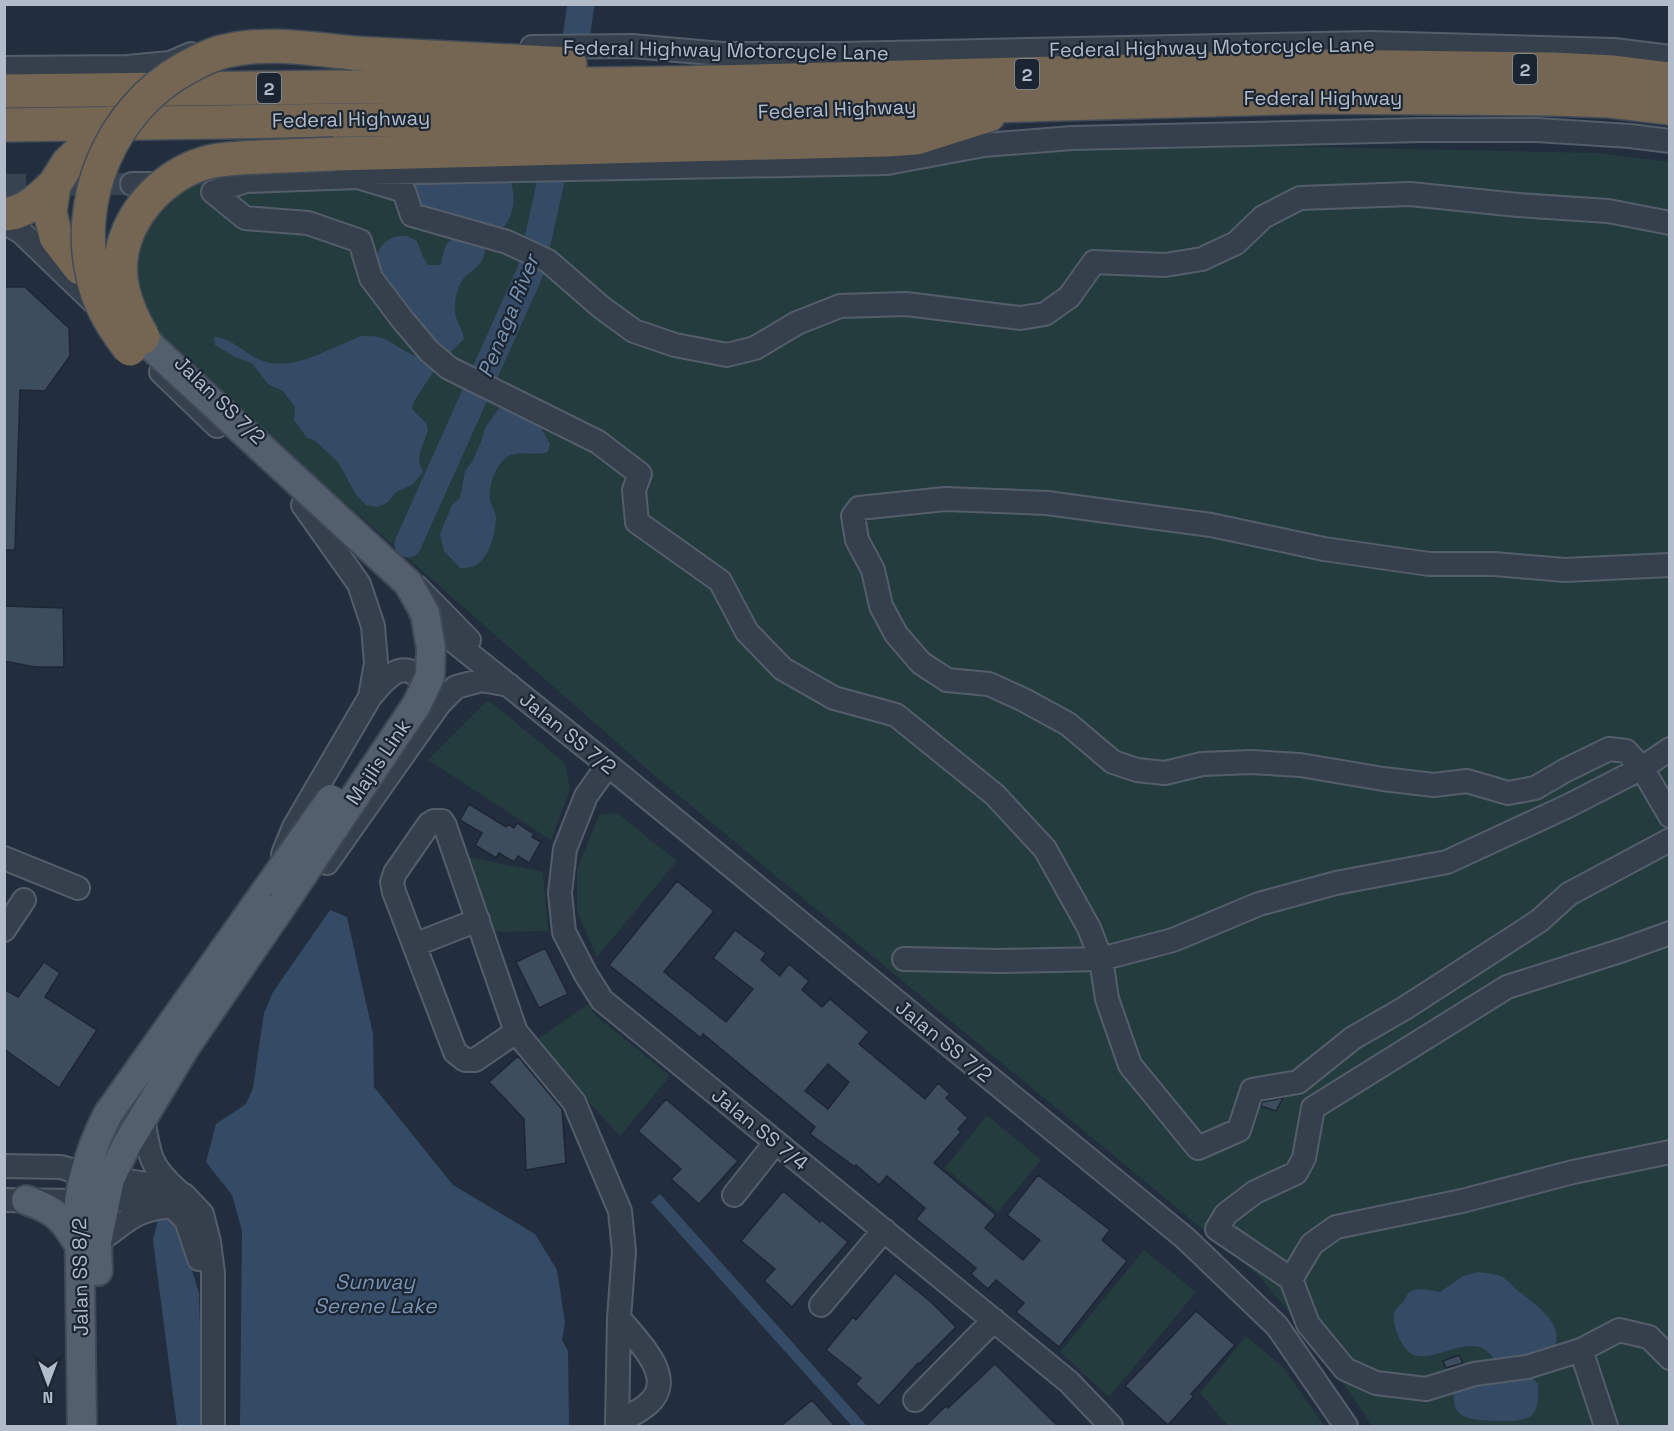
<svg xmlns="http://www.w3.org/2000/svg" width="1674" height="1431" font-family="'Space Grotesk',sans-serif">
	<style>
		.green { fill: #243c3e }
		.water { fill: #354a65 }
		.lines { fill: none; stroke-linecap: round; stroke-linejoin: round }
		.river { stroke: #354a65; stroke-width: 27 }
		.building { fill: #3e4d5d; stroke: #1d2734; stroke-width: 1.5; fill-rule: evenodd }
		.minor-tunnel { stroke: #384352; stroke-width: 22; stroke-dasharray: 22 11; stroke-linecap: butt }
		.minor-casing { stroke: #545e6b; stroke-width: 26 }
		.major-casing { stroke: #3f4956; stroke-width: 32 }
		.highway-casing { stroke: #414b58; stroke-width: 36 }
		.minor { stroke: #36404d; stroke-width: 22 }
		.major { stroke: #545f6d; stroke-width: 28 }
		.highway { stroke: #746653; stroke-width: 33 }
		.major-bridge-casing { stroke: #3f4956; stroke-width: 32; stroke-linecap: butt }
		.highway-bridge-casing { stroke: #414b58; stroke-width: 36; stroke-linecap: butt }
		.major-bridge { stroke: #545f6d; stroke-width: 28 }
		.highway-bridge { stroke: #746653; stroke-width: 33 }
		.labels { text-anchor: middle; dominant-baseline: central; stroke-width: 4.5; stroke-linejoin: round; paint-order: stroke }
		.shield { fill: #1b2532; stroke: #858e9c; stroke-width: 1.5 }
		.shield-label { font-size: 18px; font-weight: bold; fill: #b2bbc9 }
		.street-label { font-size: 20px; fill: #b2bbc9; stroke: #1b2532 }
		.water-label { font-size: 21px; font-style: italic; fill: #7892b2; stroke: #1b2532 }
	</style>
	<rect width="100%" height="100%" fill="#222e3d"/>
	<path class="green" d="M1269,146l329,7 71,9v1264h-297c-34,-53 -73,-102 -113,-150l-611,-506 -465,-410 -30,-35 -16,-27 -3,-51 27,-49 54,-23 130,-8z
		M488,700l77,63 5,26 -19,51 -123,-80z
		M617,813l60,48 -80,96 -20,-46v-41l22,-55z
		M463,856l80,16 5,59 -57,1z
		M588,1004l7,11 75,61 -50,60 -86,-94z
		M987,1115l54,45 -43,52 -53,-44z
		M1144,1250l52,42 -87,105 -49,-45z
		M1246,1336l38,32 40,58h-96l-28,-33z"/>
	<path class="water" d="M415,178l95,2c7,19 4,40 -12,52l-82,-23 -3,-22z
		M399,236h8l10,5 6,16 5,8h12c5,-13 2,-22 17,-28l26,8 2,7c-3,14 -11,16 -20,25 -7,7 -10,21 -10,31 -1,12 8,20 9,31l-12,12 -9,6c-14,-17 -69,-80 -66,-100 2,-12 11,-19 22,-21z
		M362,336c7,0 13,0 20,2 12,4 30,21 40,18l13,13 -22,34 -1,6 14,14 2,7 -8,23 -1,8 4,11 -11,13 -16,7 -8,10 -10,5 -12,-2 -11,-12 -17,-31 -24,-22 -7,-2 -13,-18 1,-13 -12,-16 -15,-7 -16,-21 -17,-6 -20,-12 -1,-8c15,0 29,14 42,21 35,18 73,-11 106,-22z
		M499,408h11l30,18 10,18 -2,8c-14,5 -29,-3 -41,5 -11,8 -19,29 -17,42 1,6 5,12 6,18 0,15 -6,38 -18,47 -5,4 -12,4 -18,4l-16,-17 -4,-17 12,-29 8,-7 5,-27 7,-9 9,-20 4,-14z
		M330,910l17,7 26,117 1,53 79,98 82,49 22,36 8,53 -3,17 6,11 1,75h-329l2,-195 -10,-36 -26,-33 10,-38 30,-20 7,-16 11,-75 9,-21z
		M660,1194l207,232h-15l-201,-224z
		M160,1211l13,10 11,23 15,49 4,133h-26l-24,-186z
		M1477,1272c8,1 15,1 23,4 9,4 11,9 18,15 15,11 46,32 37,54l-12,8 -47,10c-18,-40 -62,5 -86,-10 -9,-6 -20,-31 -15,-42 2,-5 5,-5 9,-10 3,-4 2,-8 8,-10 8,-4 19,0 28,1l23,-16z
		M1530,1376l8,8c1,9 1,25 -7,32 -9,6 -23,5 -33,5 -20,-1 -48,1 -44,-28l7,-9z"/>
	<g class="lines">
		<path class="river" d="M571,72l10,-68
			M408,544l123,-274 28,-125"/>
	</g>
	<path class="building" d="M4,287h21l44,41 1,28 -25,35 -25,-1 -5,160h-11z
		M4,606l59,2 1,59h-29l-31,-6z
		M469,804l37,23 2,-3 6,4 3,-5 17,11 -2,3 9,5 -12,21 -11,-7 -4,6 -15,-9 -3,5 -21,-13 7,-12 -22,-13z
		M677,881l37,30 -50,61 62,50 27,-33 -40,-31 22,-28 31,23 -5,7 19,16 9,-12 20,17 -7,9 20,17 8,-8 39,33 -10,12 66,55 13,-16 12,11 -4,4 22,20 -10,11 3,3 -27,31 62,52 -11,13 38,32 17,-20 -33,-25 31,-40 72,55 -8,10 25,21 -68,86 -43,-35 8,-9 -28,-23 -8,9 -17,-15 5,-6 -60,-49 9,-11 -38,-32 -8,9 -23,-20 -1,2 -45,-33 5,-7 -112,-93 -2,4 -92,-73zM828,1064l21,18 -21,27 -23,-18z
		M545,948l23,46 -29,14 -23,-46z
		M44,962l16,11 -15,24 52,33 -38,58 -55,-39v-60l14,8z
		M518,1056l44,53 4,54 -40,7 -2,-51 -35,-37z
		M1283,1098l-7,13 -15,-5 1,-4z
		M666,1099l72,62 -39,43 -28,-25 10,-10 -43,-38z
		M783,1191l37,31 2,-2 26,22 -56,65 -28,-26 11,-12 -34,-28z
		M895,1273l35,28 26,26 -37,37 -1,-1 -39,43 -24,-22 6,-6 -35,-28 27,-33 3,3z
		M1196,1311l39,34 -44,49 3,2 -26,29 -43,-39z
		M1459,1355l4,8 -17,5 -3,-7z
		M995,1364l63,62h-133l21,-20 2,2z
		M812,1400l23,26h-54z"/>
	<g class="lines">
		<path class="minor-tunnel" d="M4,185l128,-1"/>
		<g class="minor-casing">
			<path id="minor" d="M532,47l100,-1 90,8h119l530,-11 243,7 56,7
				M4,68l123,-1 43,-4 21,-9
				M367,173l520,-10 97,-18 88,-7 349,-8h116l93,6 40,5
				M132,184h38
				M4,222l17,10 80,77
				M1670,223l-62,-12 -90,-6 -108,-11 -110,4 -37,19 -27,26 -34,16 -37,6 -71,-3 -25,35 -24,17 -25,4 -114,-14 -66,2 -43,17 -42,25 -28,7 -52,-10 -41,-14 -33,-24 -53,-46 -41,-19 -95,-27 -8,-24 -46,-14 -112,4 -33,11 32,26 63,5 52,18 11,37 31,41 27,32 20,17 149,74 42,32 -6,16 3,32 83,59 27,51 36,37 51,29 62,17 99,80 50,54 44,79 12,31 6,40 23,66 68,83 41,-18 13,-40 46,-8 55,-44 52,-30 134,-87 30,-27 101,-54
				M161,372l56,54
				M1670,565l-105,5 -71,-6h-65l-105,-15 -113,-24 -164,-22 -102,-4 -86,9 -6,8 4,24 16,30 8,36 15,28 25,29 26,17 42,4 35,16 44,24 45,38 24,8 28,3 37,-9 49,-2 49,3 83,14 51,6 33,-4 41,12 27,-5 31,-18 43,-21 17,2 16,17 28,48
				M417,587l52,53
				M421,613l20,18 167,134 577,473 92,88 69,100
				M370,697c9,-10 23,-31 39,-26 6,2 12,7 17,11l1,15
				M608,765l-22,31 -21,53 -5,44 4,39 21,41 17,27 467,382 42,44
				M283,854l11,-27 76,-130 6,-34 -3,-37 -14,-42 -56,-79
				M4,858l74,30
				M327,863l81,-115 32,-45 16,-16 26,-7 27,5
				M4,930l20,-30
				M414,945l64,-25
				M904,959l95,2 102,-2 72,-19 86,-36 77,-21 111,-21 121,-56 74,-38 28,-19
				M516,1032l-41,28h-10l-10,-8 -61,-160 -2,-10 3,-9 34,-49 5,-3h8l3,5 71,206 58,70 46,109 4,40 -5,67 -2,108
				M143,1117c6,37 6,49 35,74
				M1670,1152l-97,20 -111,29 -126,26 -24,17 -21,35 17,45 37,45 31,14 50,6 48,-15 53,-7 54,-17 38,-20 30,7 21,21
				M4,1166l57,1 22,7 77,12 24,9 18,19 7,28 4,31v153
				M734,1195l42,-53
				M4,1200l75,1 76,-3 17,8 14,14 13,39
				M97,1242c27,-17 34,-31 67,-35
				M1291,1279l-74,-50 9,-15 29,-22 41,-19 8,-15 9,-50 194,-121 116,-37 47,-17
				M821,1305l63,-75
				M1581,1350l25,76
				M915,1400l79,-80
				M617,1423c10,-6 24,-12 32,-20 29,-26 -14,-65 -30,-85"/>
		</g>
		<g class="major-casing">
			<path id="major" d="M26,1200c32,11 36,18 54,46
				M98,1271l-1,-29 13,-63 16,-33 60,-100 97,-142
				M82,1426l-3,-225c5,-31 14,-58 29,-87l165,-233"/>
		</g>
		<g class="highway-casing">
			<path id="highway" d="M353,53l217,11
				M4,91l672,-8 640,-17 237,3 61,3 56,7
				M4,125l627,-9 686,-19 235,2 58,2 60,7
				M334,154l552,-14 30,-2 73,-23
				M4,214c20,0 36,-16 50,-29
				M80,268l-24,-31 -6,-25 4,-27 14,-22 42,-40"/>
		</g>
		<use href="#minor" class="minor"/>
		<use href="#major" class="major"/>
		<use href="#highway" class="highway"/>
		<g class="major-bridge-casing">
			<path id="major-bridge" d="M143,337l11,12 254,234 17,30 6,35 -1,28 -13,28 -134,200
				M273,881l58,-82"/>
		</g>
		<g class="highway-bridge-casing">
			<path id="highway-bridge" d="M143,337c-9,-15 -16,-30 -20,-47 -14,-55 30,-112 82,-127 17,-5 37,-5 55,-6 24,-1 49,-2 74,-3
				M130,349c-16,-21 -30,-42 -36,-68 -21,-81 17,-171 90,-212 13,-7 27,-15 42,-18 41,-10 86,-2 127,2"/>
		</g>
		<use href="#major-bridge" class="major-bridge"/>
		<use href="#highway-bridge" class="highway-bridge"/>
	</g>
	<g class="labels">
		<g class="shield">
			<rect x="1513" y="54" width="24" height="30" rx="4.5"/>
			<rect x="1015" y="59" width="24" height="30" rx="4.5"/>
			<rect x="257" y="73" width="24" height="30" rx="4.5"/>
		</g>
		<g class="shield-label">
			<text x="1525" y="69">2</text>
			<text x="1027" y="74">2</text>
			<text x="269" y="88">2</text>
		</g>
		<g class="street-label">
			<text transform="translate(1212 47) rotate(-1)">Federal Highway Motorcycle Lane</text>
			<text transform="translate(726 50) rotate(1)">Federal Highway Motorcycle Lane</text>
			<text x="1323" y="98">Federal Highway</text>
			<text transform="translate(837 109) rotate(-2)">Federal Highway</text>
			<text transform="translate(351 119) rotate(-1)">Federal Highway</text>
			<text transform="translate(220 400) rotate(44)">Jalan SS 7/2</text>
			<text transform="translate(568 733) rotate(39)">Jalan SS 7/2</text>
			<text transform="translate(378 762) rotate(-56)">Majlis Link</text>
			<text transform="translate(944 1041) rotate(39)">Jalan SS 7/2</text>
			<text transform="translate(760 1129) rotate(39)">Jalan SS 7/4</text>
			<text transform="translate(80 1277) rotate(-91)">Jalan SS 8/2</text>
		</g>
		<g class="water-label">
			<text transform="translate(508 316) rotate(-68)">Penaga River</text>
			<text x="375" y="1281">Sunway<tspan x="375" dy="24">Serene Lake</tspan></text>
		</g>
	</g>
	<rect width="1674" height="1431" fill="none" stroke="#b2bbc9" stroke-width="12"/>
	<g transform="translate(48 1383) rotate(180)" stroke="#1b2532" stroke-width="4.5" paint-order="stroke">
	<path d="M0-4.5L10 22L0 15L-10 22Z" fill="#b2bbc9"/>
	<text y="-9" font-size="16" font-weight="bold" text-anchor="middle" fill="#b2bbc9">N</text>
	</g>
</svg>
